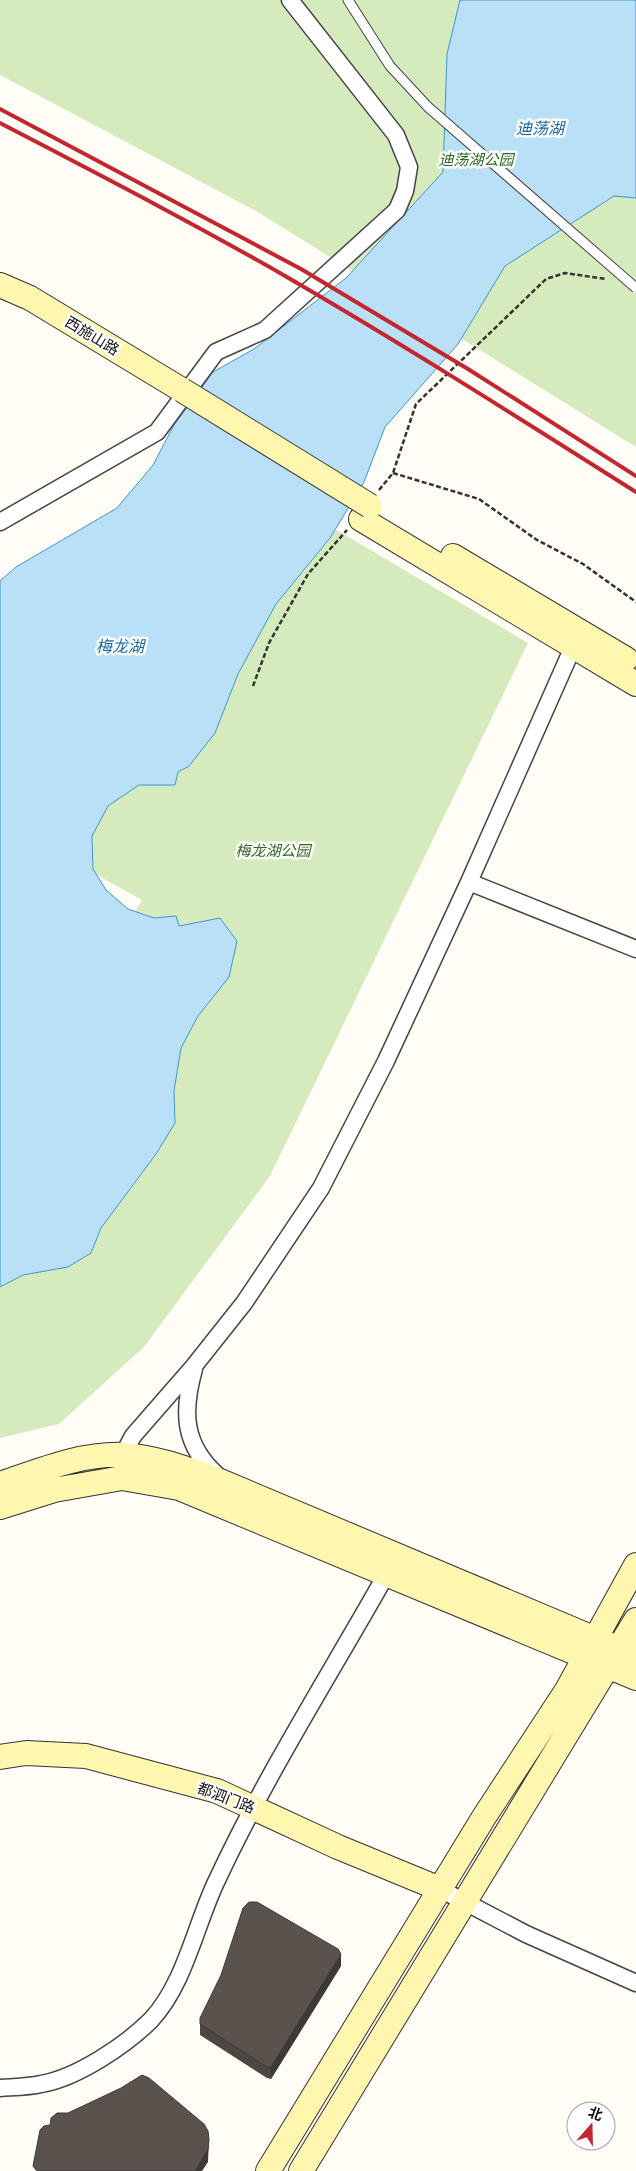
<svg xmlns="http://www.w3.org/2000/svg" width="636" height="2171" font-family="'Crimson Pro','Noto Sans SC',serif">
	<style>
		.green { fill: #d5ebbd }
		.water { fill: #b9e0f7; stroke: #3f96cf }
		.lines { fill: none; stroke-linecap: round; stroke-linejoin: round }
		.lane-casing { stroke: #444; stroke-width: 11 }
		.street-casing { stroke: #444; stroke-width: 19 }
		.secondary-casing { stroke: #333; stroke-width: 26 }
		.path { stroke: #333; stroke-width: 2.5; stroke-dasharray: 5 2.5; stroke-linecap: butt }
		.lane { stroke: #fff; stroke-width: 9 }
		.street { stroke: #fff; stroke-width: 16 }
		.secondary { stroke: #fff6b0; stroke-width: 24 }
		.rail { stroke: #c4262e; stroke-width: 4 }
		.lane-bridge-casing { stroke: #444; stroke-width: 11; stroke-linecap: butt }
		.secondary-bridge-casing { stroke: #333; stroke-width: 26; stroke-linecap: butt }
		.lane-bridge { stroke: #fff; stroke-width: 9 }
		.secondary-bridge { stroke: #fff6b0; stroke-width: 24 }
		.wall { fill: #4d4742 }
		.shaded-wall { fill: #3f3936 }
		.building { fill: #5a524d; stroke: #3f3936 }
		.labels { text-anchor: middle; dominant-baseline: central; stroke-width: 5; stroke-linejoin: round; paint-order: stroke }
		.park-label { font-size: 15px; font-style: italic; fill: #2f6b1f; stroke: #fff }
		.street-label { font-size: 15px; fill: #111; stroke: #fff }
		.water-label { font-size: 16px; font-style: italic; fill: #1768a6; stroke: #fff }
	</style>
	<rect width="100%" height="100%" fill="#fffdf5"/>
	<path class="green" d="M0,0h636v447l-380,-236 -256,-136z
		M318,519l210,124 -258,533 -126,171 -85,77 -59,14v-333l83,-107 59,-98 -56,-31 -7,-46z"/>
	<path class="water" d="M460,0h176v198l-22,-2 -109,70 -47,78 -73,83 -21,55 -34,56 -54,66 -38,70 -23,59 -26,33 -11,6 -3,13h-36l-31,21 -16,30 1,33 13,21 22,19 26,9 22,-2 3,10 41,-8 17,23 -8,36 -31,39 -17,32 -7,43 1,32 -19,31 -55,74 -10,25 -23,14 -45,8 -23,12v-706l16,-14 101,-59 36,-43 21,-40 39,-53 41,-23 92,-71 97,-106 4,-118z"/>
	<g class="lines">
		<g class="lane-casing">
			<path id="lane" d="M348,0l42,66 38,41"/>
		</g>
		<g class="street-casing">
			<path id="street" d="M0,522l157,-90 59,-80 49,-22 132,-120 8,-19 4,-24 -13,-32 -106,-135
				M469,882l167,67
				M194,1369c-12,43 -11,76 24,107
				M123,1463v-8l10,-19 61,-70 50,-63 77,-115 65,-127 83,-179 108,-244
				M440,1889l86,45 110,49
				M0,2088c14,-1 28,-1 41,-4 36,-6 85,-39 110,-64 34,-36 45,-97 66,-140 49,-105 112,-204 169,-305"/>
		</g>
		<g class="secondary-casing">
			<path id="secondary" d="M0,285l30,13 152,92
				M361,519l275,165
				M453,556l173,103
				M0,1484c39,-13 81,-31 124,-29 30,2 60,13 89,23l423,178
				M0,1507l54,-17 68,-12 57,10 457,190
				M0,1757l26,-4 60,3 131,35 121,56 102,42
				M268,2171l216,-354 83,-127 69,-125
				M301,2171l335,-551"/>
		</g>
		<path class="path" d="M393,473l86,26 58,41 46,24 53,38
			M379,490l14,-17 23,-69 130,-125 19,-6 41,6
			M253,686l16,-43 39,-69 39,-44"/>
		<use href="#lane" class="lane"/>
		<use href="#street" class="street"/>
		<use href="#secondary" class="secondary"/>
		<path class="rail" d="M0,109l301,160 167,100 168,107
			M0,123c98,51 197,102 292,157 117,68 230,140 344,212"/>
		<g class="lane-bridge-casing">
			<path id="lane-bridge" d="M428,107l208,181"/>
		</g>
		<g class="secondary-bridge-casing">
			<path id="secondary-bridge" d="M182,390l188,116"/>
		</g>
		<use href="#lane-bridge" class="lane-bridge"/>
		<use href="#secondary-bridge" class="secondary-bridge"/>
	</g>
	<path class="wall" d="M341,1966l-70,113 -4,-1 -67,-43v-17z"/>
	<path class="shaded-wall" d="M341,1954v12l-70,113v-12z
		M209,2139l-1,23 -6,9h-7z"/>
	<path class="building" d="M249,1902h8l81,47 3,5 -70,113h-4l-67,-43v-6l21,-43 22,-67z
		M142,2075l7,3 55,46 4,7 1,8 -1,11 -13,21h-156l-3,-1 -3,-4 7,-36 4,-4 6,-1 1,-7 6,-5h11l53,-25z"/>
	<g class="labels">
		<g class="park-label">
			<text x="476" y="160">迪荡湖公园</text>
			<text x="273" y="851">梅龙湖公园</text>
		</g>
		<g class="street-label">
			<text transform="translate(92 336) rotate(31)">西施山路</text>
			<text transform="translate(226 1798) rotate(21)">都泗门路</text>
		</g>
		<g class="water-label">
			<text x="540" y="128">迪荡湖</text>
			<text x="120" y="646">梅龙湖</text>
		</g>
	</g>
	<g transform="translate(591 2126) rotate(20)"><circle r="24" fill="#ffffff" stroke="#a0a0a0"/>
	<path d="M0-4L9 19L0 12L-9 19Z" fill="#c4262e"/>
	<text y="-8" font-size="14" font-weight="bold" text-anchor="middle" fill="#111111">北</text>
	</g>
</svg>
